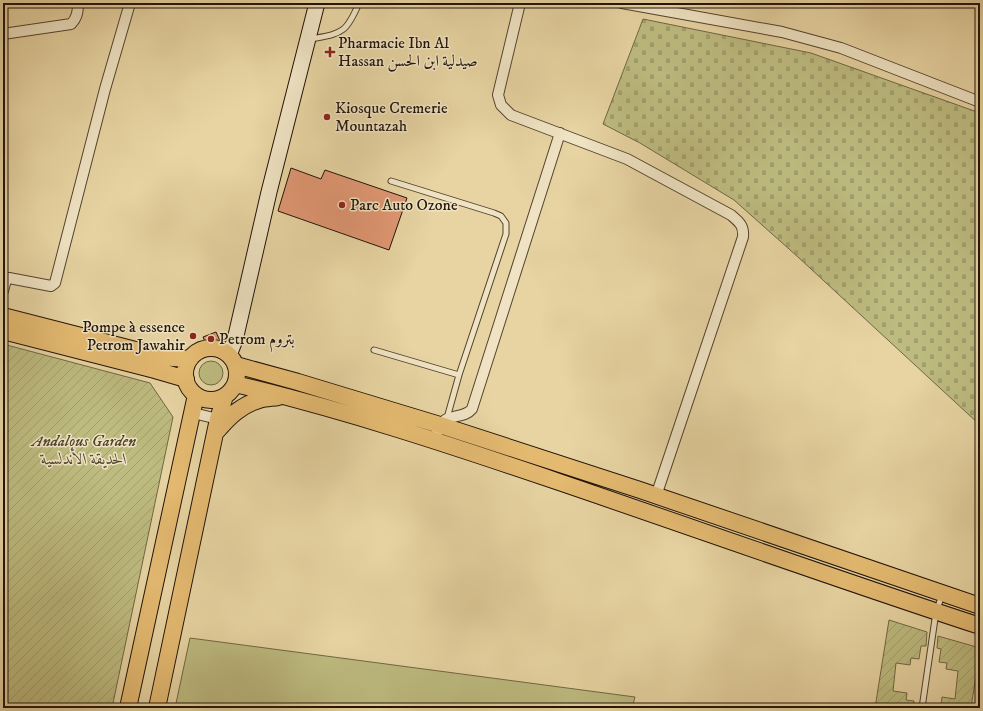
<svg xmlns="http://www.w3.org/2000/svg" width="983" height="711" font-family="'IM FELL DW Pica',Amiri,serif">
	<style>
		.grass { fill: #bdbb80; stroke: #706744 }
		.cemetery { fill: url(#cemetery-stones); stroke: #706744 }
		.garden { fill: url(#garden-furrows); stroke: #706744 }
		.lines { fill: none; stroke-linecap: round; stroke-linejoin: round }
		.stream { stroke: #687668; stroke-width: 2.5 }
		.building { fill: #e09773; stroke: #221309 }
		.lane-casing { stroke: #53432f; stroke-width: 7 }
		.street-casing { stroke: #53432f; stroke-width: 12 }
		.secondary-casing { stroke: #221309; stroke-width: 17 }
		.primary-casing { stroke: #221309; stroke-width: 18 }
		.lane { stroke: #efe3c3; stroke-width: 5 }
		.street { stroke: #efe3c3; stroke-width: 10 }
		.secondary { stroke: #efe3c3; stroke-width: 15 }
		.primary { stroke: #e4ba71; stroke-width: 16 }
		.poi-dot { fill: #8f2418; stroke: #efe3c3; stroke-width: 1.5 }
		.labels { text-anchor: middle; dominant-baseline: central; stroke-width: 3; stroke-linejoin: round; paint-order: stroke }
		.poi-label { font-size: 16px; fill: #221309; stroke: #efe3c3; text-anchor: start }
		.park-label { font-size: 16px; font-style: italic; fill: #50452d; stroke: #efe3c3 }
	</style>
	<defs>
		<pattern id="cemetery-stones" width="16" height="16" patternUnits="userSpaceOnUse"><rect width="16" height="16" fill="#bdbb80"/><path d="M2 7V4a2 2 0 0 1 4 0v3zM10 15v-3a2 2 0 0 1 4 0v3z" fill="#a2a06d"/></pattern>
		<pattern id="garden-furrows" width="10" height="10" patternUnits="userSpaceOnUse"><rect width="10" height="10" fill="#bdbb80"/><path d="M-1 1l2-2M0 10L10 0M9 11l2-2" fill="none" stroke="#a2a06d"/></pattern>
	</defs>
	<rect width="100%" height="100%" fill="#e7d4a2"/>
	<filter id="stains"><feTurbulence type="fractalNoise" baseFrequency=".005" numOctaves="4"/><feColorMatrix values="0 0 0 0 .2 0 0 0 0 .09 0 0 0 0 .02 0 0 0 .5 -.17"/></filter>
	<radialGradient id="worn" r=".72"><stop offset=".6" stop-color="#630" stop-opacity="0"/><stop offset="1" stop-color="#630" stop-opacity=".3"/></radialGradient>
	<path class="grass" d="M199 373a12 12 0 1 1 24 0a12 12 0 1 1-24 0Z
		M190,638l445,59 -3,11h-457z"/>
	<path class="cemetery" d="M643,19l168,34 169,60v312l-182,-168 -64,-57 -94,-57 -37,-19z"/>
	<path class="garden" d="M3,344l147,39 23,34 -61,291h-109z
		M889,620l38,12 -1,14h-5l-2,13 -8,-1 -1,7 -14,-2 -3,28 14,2 -1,7 8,1 -1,7h-38z
		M938,636l42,12 -9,60h-38v-4l8,1 1,-8 13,2 3,-28 -12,-2 1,-6 -8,-1 2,-13 -4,-1z"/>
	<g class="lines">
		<path class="stream" d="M606,708l14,-2 12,2"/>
	</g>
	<path class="building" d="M291,168l30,11 4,-9 82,28 -18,52 -111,-39z
		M216,332l4,9 -13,5 -4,-9z"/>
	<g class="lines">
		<g class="lane-casing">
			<path id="lane" d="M311,39c31,-6 35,-5 48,-36
				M391,181l103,32 7,3 5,7v11l-47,141 -12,43
				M374,350l85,25
				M922,708l14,-96 6,-17"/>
		</g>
		<g class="street-casing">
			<path id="street" d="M520,3l-22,92 3,10 10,10 116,44 104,56c8,7 13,10 12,22l-87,259
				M622,3l160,29 59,16 139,54
				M3,34l68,-10c6,-6 7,-12 7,-21
				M3,291l3,-11 3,-2 42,8 4,-3 50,-194 25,-86
				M193,413l25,6
				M435,440c1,-4 3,-11 5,-15 8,-12 24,-6 32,-16l88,-276"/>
		</g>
		<g class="secondary-casing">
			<path id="secondary" d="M229,355l6,-15 34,-148 48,-189"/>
		</g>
		<g class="primary-casing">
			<path id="primary" d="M3,316l156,40 14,2 17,1
				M3,331l152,39 31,9
				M185 374a26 26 0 1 1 52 0a26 26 0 1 1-52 0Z
				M236,365l62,17 142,43 200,65 340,116
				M235,384c110,26 218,62 324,98 141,48 280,98 421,144
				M217,431c12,-14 24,-26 42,-31 6,-2 13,-2 19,-3
				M128,708l68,-313
				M157,708l61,-289 7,-23"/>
		</g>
		<use href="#lane" class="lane"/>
		<use href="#street" class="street"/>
		<use href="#secondary" class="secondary"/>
		<use href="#primary" class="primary"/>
	</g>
	<g class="poi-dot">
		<path d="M328 46h4v4h4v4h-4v4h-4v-4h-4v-4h4z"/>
		<circle cx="327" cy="117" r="4"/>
		<circle cx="342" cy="205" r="4"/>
		<circle cx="193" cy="336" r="4"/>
		<circle cx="211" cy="339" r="4"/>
	</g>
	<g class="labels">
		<g class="poi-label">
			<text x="338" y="43">Pharmacie Ibn Al<tspan x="338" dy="18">Hassan صيدلية ابن الحسن</tspan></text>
			<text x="335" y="108">Kiosque Cremerie<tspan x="335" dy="18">Mountazah</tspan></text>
			<text x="350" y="205">Parc Auto Ozone</text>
			<text x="185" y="327" text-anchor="end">Pompe à essence<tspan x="185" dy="18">Petrom Jawahir</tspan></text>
			<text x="219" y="339">Petrom بتروم</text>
		</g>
		<g class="park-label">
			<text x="84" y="441">Andalous Garden<tspan x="84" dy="18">الحديقة الأندلسية</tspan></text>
		</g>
	</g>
	<rect width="983" height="711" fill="none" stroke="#e7d4a2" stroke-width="16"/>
	<rect x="4" y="4" width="975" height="703" fill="none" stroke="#221309" stroke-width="2"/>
	<rect x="8" y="8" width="967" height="695" fill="none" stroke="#221309"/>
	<rect width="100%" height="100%" filter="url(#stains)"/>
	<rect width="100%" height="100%" fill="url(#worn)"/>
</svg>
